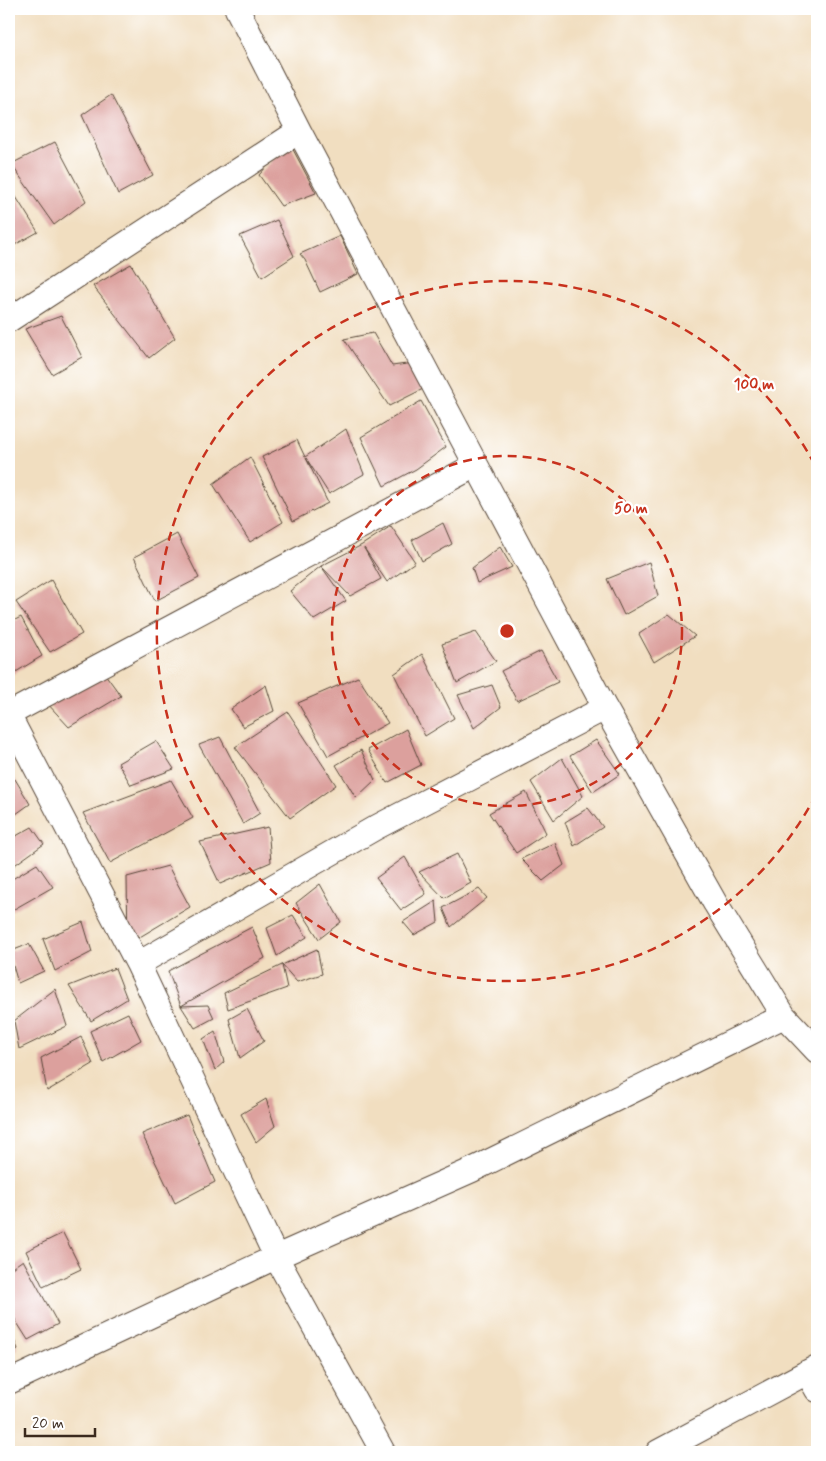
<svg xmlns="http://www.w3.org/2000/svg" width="826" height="1461" font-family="Mynerve,sans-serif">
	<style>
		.building { fill: #dca09d }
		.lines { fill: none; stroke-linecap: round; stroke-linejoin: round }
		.minor-casing { stroke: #564536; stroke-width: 26 }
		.minor { stroke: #fff; stroke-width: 24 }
		.ring { fill: none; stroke: #c8321e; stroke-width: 2.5; stroke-dasharray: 9 6 }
		.centre { fill: #c8321e; stroke: #fff; stroke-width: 2.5 }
		.ring-label { font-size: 15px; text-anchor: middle; font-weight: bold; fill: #c8321e; stroke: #fff; stroke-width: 4.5; stroke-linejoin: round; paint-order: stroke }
	</style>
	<rect width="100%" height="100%" fill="#fff"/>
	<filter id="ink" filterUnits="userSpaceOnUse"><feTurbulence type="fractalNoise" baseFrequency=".02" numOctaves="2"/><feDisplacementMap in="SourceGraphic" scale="10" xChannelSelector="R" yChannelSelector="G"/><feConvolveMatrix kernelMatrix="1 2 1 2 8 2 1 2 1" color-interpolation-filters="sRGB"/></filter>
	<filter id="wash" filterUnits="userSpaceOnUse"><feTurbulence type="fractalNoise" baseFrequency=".0096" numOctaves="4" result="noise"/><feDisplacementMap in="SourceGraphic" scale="20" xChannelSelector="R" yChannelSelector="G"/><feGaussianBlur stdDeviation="1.12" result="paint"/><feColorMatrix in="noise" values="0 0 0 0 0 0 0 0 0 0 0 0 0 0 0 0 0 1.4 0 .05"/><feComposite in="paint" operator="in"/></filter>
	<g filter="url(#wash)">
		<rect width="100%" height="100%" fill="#f1dec0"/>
		<g id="blocks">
			<path class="building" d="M111,95l42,80 -35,19 -36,-79z
				M55,142l31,59 -32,24 -43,-61z
				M289,142l27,51 -35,13 -22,-31z
				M9,188l2,1 27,43 -29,16z
				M277,220l17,36 -32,21 -22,-41z
				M340,236l18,38 -38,18 -15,-32 -5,-6z
				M131,264l44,74 -26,20 -56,-72z
				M61,316l21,41 -30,17 -27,-45z
				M373,333l19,33 22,-3 13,24 -38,19 -45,-67z
				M421,401l25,46 -30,22 -32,17 -23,-49z
				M346,429l18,45 -35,20 -23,-36 22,45 -35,18 -31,-64 35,-17 8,17z
				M250,457l33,65 -33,20 -37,-58z
				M443,523l9,21 -30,17 -10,-21z
				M391,526l24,36 -28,20 -23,-34 17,31 -31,17 -29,-30 41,-21z
				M177,534l22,44 -44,23 -21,-44z
				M500,547l12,20 -35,16 -5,-15z
				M649,562l9,34 -34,19 -17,-36z
				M321,566l25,35 -32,19 -24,-29z
				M51,580l31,54 -32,18 -34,-50z
				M669,614l26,22 -41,26 -15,-28z
				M21,617l21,39 -31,19 -2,-4v-48z
				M476,632l20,29 -39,22 -15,-39z
				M541,651l17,31 -41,19 -16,-30z
				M422,654l32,64 -29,18 -31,-62z
				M105,674l16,22 -52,31 -23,-25z
				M358,677l30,46 -60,33 -30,-53z
				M266,685l8,26 -31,16 -12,-18z
				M492,685l9,22 -27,21 -16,-33z
				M288,712l48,73 -46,33 -55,-71z
				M406,729l15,36 -34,18 -19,-33z
				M220,737l40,76 -17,11 -44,-79z
				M596,740l24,34 -27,18 -23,-36z
				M156,741l18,28 -43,16 -13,-22z
				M361,750l14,30 -19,18 -20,-33z
				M562,758l21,38 -29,24 -23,-38z
				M15,779l15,25 -21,15v-36z
				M171,780l22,38 -83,45 -27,-50z
				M526,792l20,41 -30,20 -27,-40z
				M588,808l15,19 -29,19 -9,-24z
				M32,827l12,17 -35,25v-29z
				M268,827l3,35 -51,22 -20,-42z
				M555,843l9,22 -21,16 -22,-22z
				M457,854l14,29 -27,15 -25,-26z
				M405,857l21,37 -25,16 -25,-32z
				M37,864l16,23 -44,25v-31z
				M168,866l22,41 -62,37 -1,-67z
				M320,884l21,38 -22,17 -23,-36z
				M479,889l8,9 -36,29 -8,-19z
				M436,901l2,21 -24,13 -11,-13z
				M293,915l14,22 -30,19 -10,-28z
				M83,922l9,30 -37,19 -12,-32z
				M252,927l13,31 -84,48 -13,-35z
				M29,944l15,27 -26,12 -9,-31z
				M317,949l5,25 -25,8 -15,-17 5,23 -59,21 -4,-16 58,-28z
				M115,968l12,31 -36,22 -22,-35z
				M55,989l12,37 -48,23 -5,-28z
				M208,1005l6,13 -19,10 -14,-22z
				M247,1009l17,32 -24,17 -11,-39z
				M128,1013l13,27 -38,22 -13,-31z
				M215,1031l9,31 -9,8 -12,-31z
				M81,1037l12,27 -46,27 -6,-33z
				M266,1099l9,27 -19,16 -15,-28z
				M187,1115l28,67 -40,21 -33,-69z
				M63,1233l18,36 -38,18 -17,-36z
				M23,1260l35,64 -30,16 -19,-30v-40z
				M9,1329l9,20 -9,6z"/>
		</g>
	</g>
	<g filter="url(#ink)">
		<use href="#blocks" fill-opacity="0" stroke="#564536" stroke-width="1"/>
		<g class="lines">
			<g class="minor-casing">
				<path id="minor" d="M237,9l62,122 306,577 110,195 69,113 33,35
					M9,320l290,-189
					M9,714l467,-249
					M9,716l129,248 138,293 107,195
					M138,964l237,-136 230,-120
					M807,1372l10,18
					M9,1382l267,-125 196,-87 312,-154
					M658,1452l159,-85"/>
			</g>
			<use href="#minor" class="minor"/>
		</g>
	</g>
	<g class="ring">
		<circle cx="507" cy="631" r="175"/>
		<path d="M816 795A350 350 0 1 1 816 467"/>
	</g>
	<circle cx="507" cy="631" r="8" class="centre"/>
	<g class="ring-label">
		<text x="754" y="389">100 m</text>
		<text x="631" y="513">50 m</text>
	</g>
	<rect width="826" height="1461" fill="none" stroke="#fff" stroke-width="30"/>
	<path d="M25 1428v8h70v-8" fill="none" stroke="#3b2a1e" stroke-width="2.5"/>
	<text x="32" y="1428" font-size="15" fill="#3b2a1e" stroke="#ffffff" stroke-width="4" paint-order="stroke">20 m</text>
</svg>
